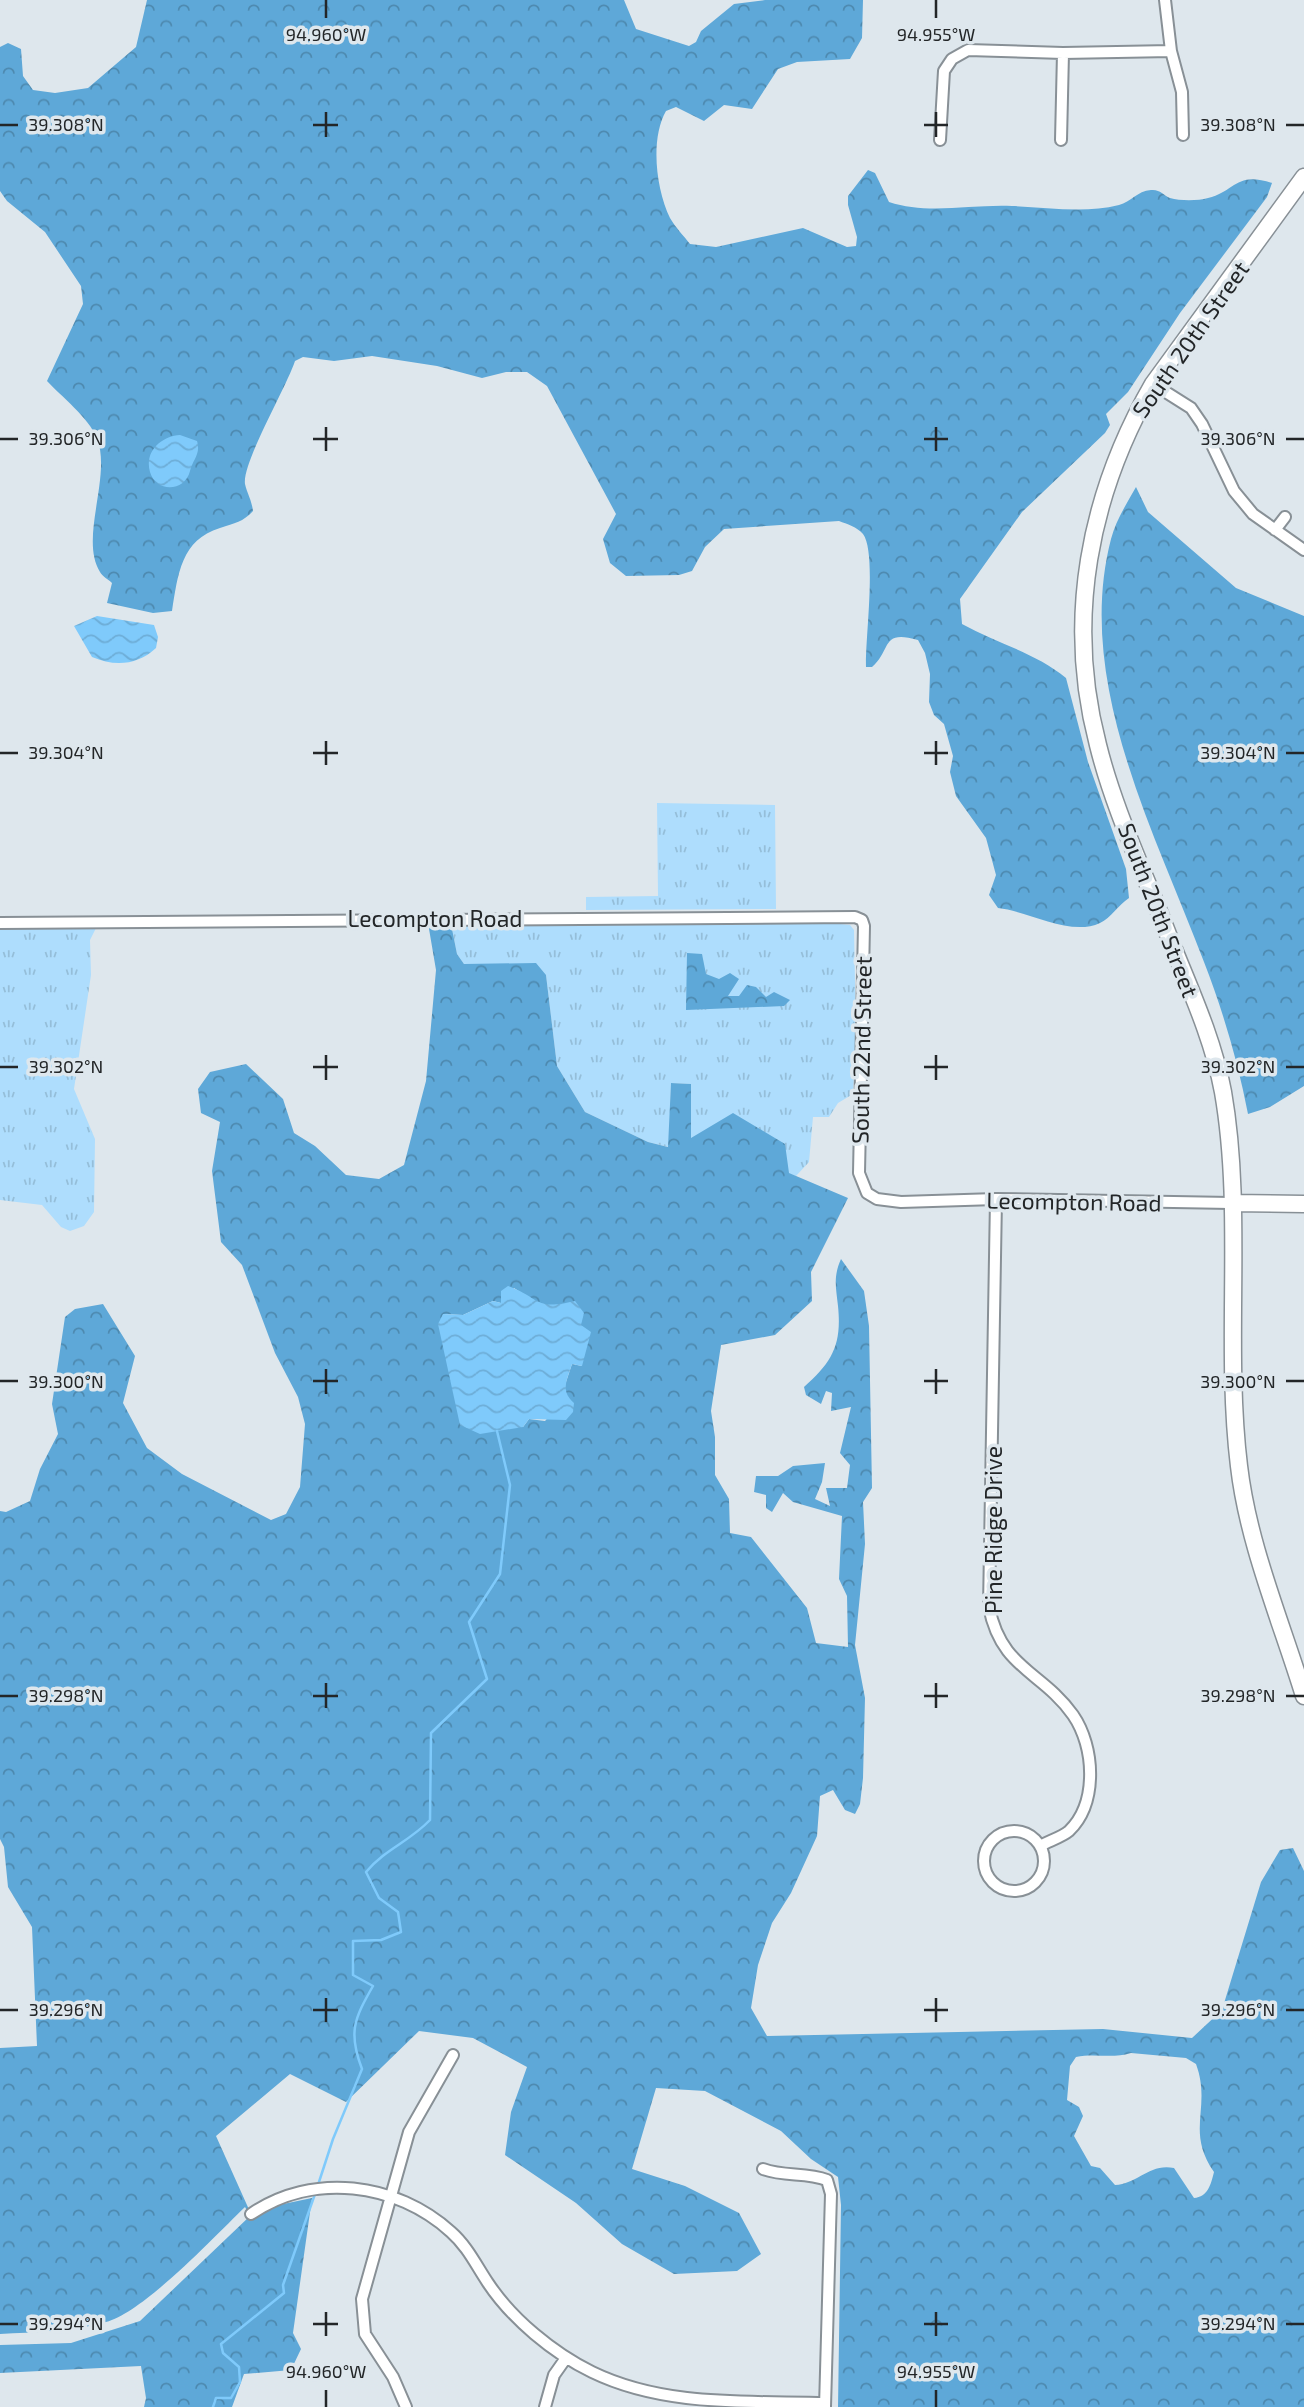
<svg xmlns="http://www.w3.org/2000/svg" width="1304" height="2407" font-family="'Exo 2',sans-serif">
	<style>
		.grass { fill: url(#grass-tufts) }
		.forest { fill: url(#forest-crowns); fill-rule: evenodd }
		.water { fill: url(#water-waves) }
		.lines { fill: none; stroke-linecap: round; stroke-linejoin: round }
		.stream { stroke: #7fcafb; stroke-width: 2.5 }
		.street-casing { stroke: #889096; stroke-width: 14 }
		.secondary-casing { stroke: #889096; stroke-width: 19 }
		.street { stroke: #fff; stroke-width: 10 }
		.secondary { stroke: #fff; stroke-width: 16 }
		.ticks { fill: none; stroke: #232628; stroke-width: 2.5 }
		.labels { text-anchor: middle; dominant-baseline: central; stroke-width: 7; stroke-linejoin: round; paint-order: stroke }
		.street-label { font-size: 23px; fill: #232628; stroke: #dee7ed }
		.ticks-label { font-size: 18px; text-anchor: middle; fill: #232628; stroke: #dee7ed; stroke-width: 7; stroke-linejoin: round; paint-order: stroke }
	</style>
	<defs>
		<pattern id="grass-tufts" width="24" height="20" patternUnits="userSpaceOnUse" patternTransform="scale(1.75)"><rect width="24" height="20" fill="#aeddfd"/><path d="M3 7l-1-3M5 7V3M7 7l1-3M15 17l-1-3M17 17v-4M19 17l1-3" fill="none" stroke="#95bed9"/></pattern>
		<pattern id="forest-crowns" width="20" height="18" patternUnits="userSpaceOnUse" patternTransform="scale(1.75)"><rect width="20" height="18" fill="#5ea8d8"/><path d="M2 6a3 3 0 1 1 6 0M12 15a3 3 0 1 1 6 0" fill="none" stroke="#4d89af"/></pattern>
		<pattern id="water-waves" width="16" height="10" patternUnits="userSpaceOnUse" patternTransform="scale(1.75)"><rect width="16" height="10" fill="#7fcafb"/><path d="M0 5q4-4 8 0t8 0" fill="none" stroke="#6dadd7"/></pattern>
	</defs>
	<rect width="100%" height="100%" fill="#dee7ed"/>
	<path class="grass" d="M657,803l118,2 1,104 -190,1v-13l72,-1z
		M822,922l28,3 4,5 2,105 -3,59 -15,9 -9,14h-16l-4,45 -13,14 -105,-37 -1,-55 -19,-1 -2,64 -21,-5 -63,-30 -28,-46 -11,-91 -82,-11 -7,-10 -6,-30z
		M97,926l-7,14 1,35 -17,114 21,50 -1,73 -10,14 -14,5 -9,-4 -19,-22 -42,-5v-273z"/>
	<path class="forest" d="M147,0h477l12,29 53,17 7,-4 5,-11 33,-27 31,-4h98l-1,38 -12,21 -53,3 -19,7 -26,40 -28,-4 -20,16 -28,-14 -10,4c-16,28 -10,78 4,107 5,9 14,18 20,26l26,3 87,-19 44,19 9,-1 1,-9 -9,-32v-9l20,-26 7,3 14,29c38,13 83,2 123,4 36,1 71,8 107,-1 12,-3 18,-14 32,-15 9,-1 12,5 19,8 10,3 28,3 38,0 28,-7 28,-27 64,-15l-5,14 -87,116 -52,79 -22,22 4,11 -5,8 -83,79 -62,87 2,25c34,19 74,29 104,54l22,84 38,107 3,29c-11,7 -18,20 -29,25 -30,14 -72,-12 -102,-15l-9,-13 7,-20 -10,-37 -30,-42 -6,-24 3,-16 -9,-32 -10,-9 -5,-13 1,-28 -5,-21 -7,-13c-38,-11 -26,10 -46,27h-6c-1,-28 11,-114 -3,-133 -6,-7 -16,-10 -24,-13l-115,8 -19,18 -13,24 -13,4 -53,1 -16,-13 -7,-24 13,-25 -69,-128 -20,-14h-21l-24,6 -45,-12 -65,-10 -38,5 -31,-4 -8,4c-9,27 -53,102 -50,123 2,9 7,17 8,27 -10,11 -18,12 -33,17 -39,12 -42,46 -48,83l-19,2 -46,-10 5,-20c-3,-3 -10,-7 -12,-11 -21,-34 12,-95 -3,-134 -9,-21 -35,-41 -50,-57l36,-77 -2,-18 -36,-54 -38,-31 -7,-10v-144l8,-4 13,6 2,27 10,14 22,3 33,-5 48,-41z
		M1136,487l12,25 88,76 68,28v470l-34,21 -22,7c-10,-52 -25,-103 -44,-152 -49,-130 -130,-280 -93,-423 5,-19 16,-36 25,-52z
		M428,923l23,1 6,30 7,10 72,-1 10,12 11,91 28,46 63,30 20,5 3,-64 20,1v54l42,-25 52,31 4,29 59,25 -37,74 1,29 -37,34 -54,10 -10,66 4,26v38l14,24 1,34 21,4 56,71 9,35 32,4 -1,-51 -8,-17 3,-63 -49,-14 -10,-9 -11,19 -6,-4v-13l-12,-3 2,-16h22l15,-10 32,-3 -3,19 -7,17 15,7 -4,-18h21l3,-23 -10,-12 11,-46 -20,4 1,-18 -6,-2 -5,13 -15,-9 -2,-8c28,-25 38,-42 34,-81 -2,-19 -5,-29 3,-47l23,32 5,35 3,162 -9,14 2,42 -10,101 10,53 -2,80 -3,26 -5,10 -10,-4 -12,-20 -13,6 -3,40 -26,57 -19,30 -14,42 -7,43 16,28 336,-7 89,9 30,-28 39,-128 19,-32 13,-2 11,23v536h-466l3,-202 -3,-28 -27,-18 -30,-28 -76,-40 -49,-3 -24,81 53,17 54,27 22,41 -24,17 -63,3 -52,-30 -46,-41 -71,-48 6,-43 16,-45 -54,-29 -54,-7 -73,71 -56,-28 -74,62 35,78 18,-7 43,-9 -19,135 8,16 -10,21 -47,4 -12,33h-88l2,-9 -5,-32 -141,7v-28l71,-2 69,-22 110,-105 -5,-9c-30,29 -101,105 -139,115 -33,10 -72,10 -106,12v-286l37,-2 -5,-119 -24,-40 -4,-40 -4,-8v-328l6,1 24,-11 10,-32 18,-35 -6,-30 13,-87 10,-8 28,-5 32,52 -12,47 24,45 35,26 89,46 15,-6 14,-27 5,-63 -7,-27 -23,-44 -33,-88 -21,-23 -9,-71 8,-49 -19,-9 -3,-24 12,-17 36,-8 37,35 11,34 21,13 31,29 33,4 25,-14 22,-84 10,-111zM514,1288l23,15 17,4 28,59 -10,-2 -8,24 3,9 -22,24 -16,-2 -6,8 -80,-113 20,1 30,-14 8,2zM1131,2053l55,5 10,6c16,44 -11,66 18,108 -3,12 -6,25 -20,26l-20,-30c-25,-5 -36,16 -59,17l-15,-17 -9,-2 -17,-30 9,-20 -4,-9 -12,-7 3,-34 6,-9c19,-4 36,2 55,-4z
		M687,953l15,1 4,20 13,5 11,-6 9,6 -11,17h11l8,-11 9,2 10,10 8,-5 16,8 -6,6 -98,4z"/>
	<path class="water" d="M180,435l17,6c4,13 -4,18 -7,30 -5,21 -34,22 -40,1 -6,-21 12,-36 30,-37z
		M97,616l57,9 4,12 -2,11c-18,17 -41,19 -64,9l-18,-31z
		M508,1286c33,12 26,25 67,15l9,12 -3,12 10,7 -9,34 -10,-2c-5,16 -12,27 2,39l-1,9 -7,8 -37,-1 -6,8 -43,7 -20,-9 -22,-101 5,-10 20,1 30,-14 8,2v-12z"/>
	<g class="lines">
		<path class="stream" d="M318,2185l15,-46 29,-70c-14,-36 -8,-50 11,-83l-20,-11v-34l28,-1 20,-8 -3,-20 -19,-14 -13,-26c19,-23 43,-30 64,-52l1,-87 56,-54 -18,-57 31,-48 10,-89 -13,-54
			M213,2407l3,-9h15l9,-16 -1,-15 -16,-14 -2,-9 63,-51 -1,-8 32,-91"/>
		<g class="street-casing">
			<path id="street" d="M1165,0l6,51 11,41 1,43
				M940,140l4,-69 8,-12 16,-9 95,3 108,-2
				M1061,140l2,-87
				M1153,384l38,24 11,16 32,67 19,23 51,36
				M1275,530l10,-13
				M0,923l855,-6 7,3 2,6 -5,247 8,20 10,6 24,3 95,-3 235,4
				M996,1199l-7,408c12,62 53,64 84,108 22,32 25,88 -4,116 -7,6 -20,10 -29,15
				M984 1861a30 30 0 1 1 60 0a30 30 0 1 1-60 0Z
				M763,2169c21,8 43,3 64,11l4,14 -6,213
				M251,2214c61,-42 145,-32 200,18 16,14 25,33 37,51 24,36 65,70 104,89 72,35 154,29 233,31
				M406,2407l-13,-30 -28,-43 -3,-35 47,-167 44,-77
				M545,2407l9,-32 12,-17"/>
		</g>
		<g class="secondary-casing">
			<path id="secondary" d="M1304,177l-151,207c-64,111 -88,236 -55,361 16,65 47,129 71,192 20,50 44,101 54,155 21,120 1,252 16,374 9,78 42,155 65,230
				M1231,1203l73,1"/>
		</g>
		<use href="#street" class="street"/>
		<use href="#secondary" class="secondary"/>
	</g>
	<path class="ticks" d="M326,0v18M936,0v18M326,112v25M936,112v25M0,125h18M313,125h25M924,125h24M1286,125h18M326,427v24M936,427v24M0,439h18M313,439h25M924,439h24M1286,439h18M326,741v24M936,741v24M0,753h18M313,753h25M924,753h24M1286,753h18M326,1055v25M936,1055v25M0,1067h18M313,1067h25M924,1067h24M1286,1067h18M326,1369v25M936,1369v25M0,1381h18M313,1381h25M924,1381h24M1286,1381h18M326,1683v25M936,1683v25M0,1696h18M313,1696h25M924,1696h24M1286,1696h18M326,1998v24M936,1998v24M0,2010h18M313,2010h25M924,2010h24M1286,2010h18M326,2312v24M936,2312v24M0,2324h18M313,2324h25M924,2324h24M1286,2324h18M326,2390v17M936,2390v17"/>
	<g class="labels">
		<g class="street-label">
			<text transform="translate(1190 339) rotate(-55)">South 20th Street</text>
			<text transform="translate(1159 910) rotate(69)">South 20th Street</text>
			<text x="435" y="918">Lecompton Road</text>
			<text transform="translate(861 1050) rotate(-89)">South 22nd Street</text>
			<text transform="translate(1074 1201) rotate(1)">Lecompton Road</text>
			<text transform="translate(993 1530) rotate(-90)">Pine Ridge Drive</text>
		</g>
	</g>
	<g class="ticks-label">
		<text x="326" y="41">94.960°W</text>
		<text x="936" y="41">94.955°W</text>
		<text x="66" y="131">39.308°N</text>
		<text x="1238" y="131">39.308°N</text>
		<text x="66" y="445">39.306°N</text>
		<text x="1238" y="445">39.306°N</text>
		<text x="66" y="759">39.304°N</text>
		<text x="1238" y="759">39.304°N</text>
		<text x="66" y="1073">39.302°N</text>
		<text x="1238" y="1073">39.302°N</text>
		<text x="66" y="1388">39.300°N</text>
		<text x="1238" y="1388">39.300°N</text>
		<text x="66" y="1702">39.298°N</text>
		<text x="1238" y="1702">39.298°N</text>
		<text x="66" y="2016">39.296°N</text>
		<text x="1238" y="2016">39.296°N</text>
		<text x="66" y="2330">39.294°N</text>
		<text x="1238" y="2330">39.294°N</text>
		<text x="326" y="2378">94.960°W</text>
		<text x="936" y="2378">94.955°W</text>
	</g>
</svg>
